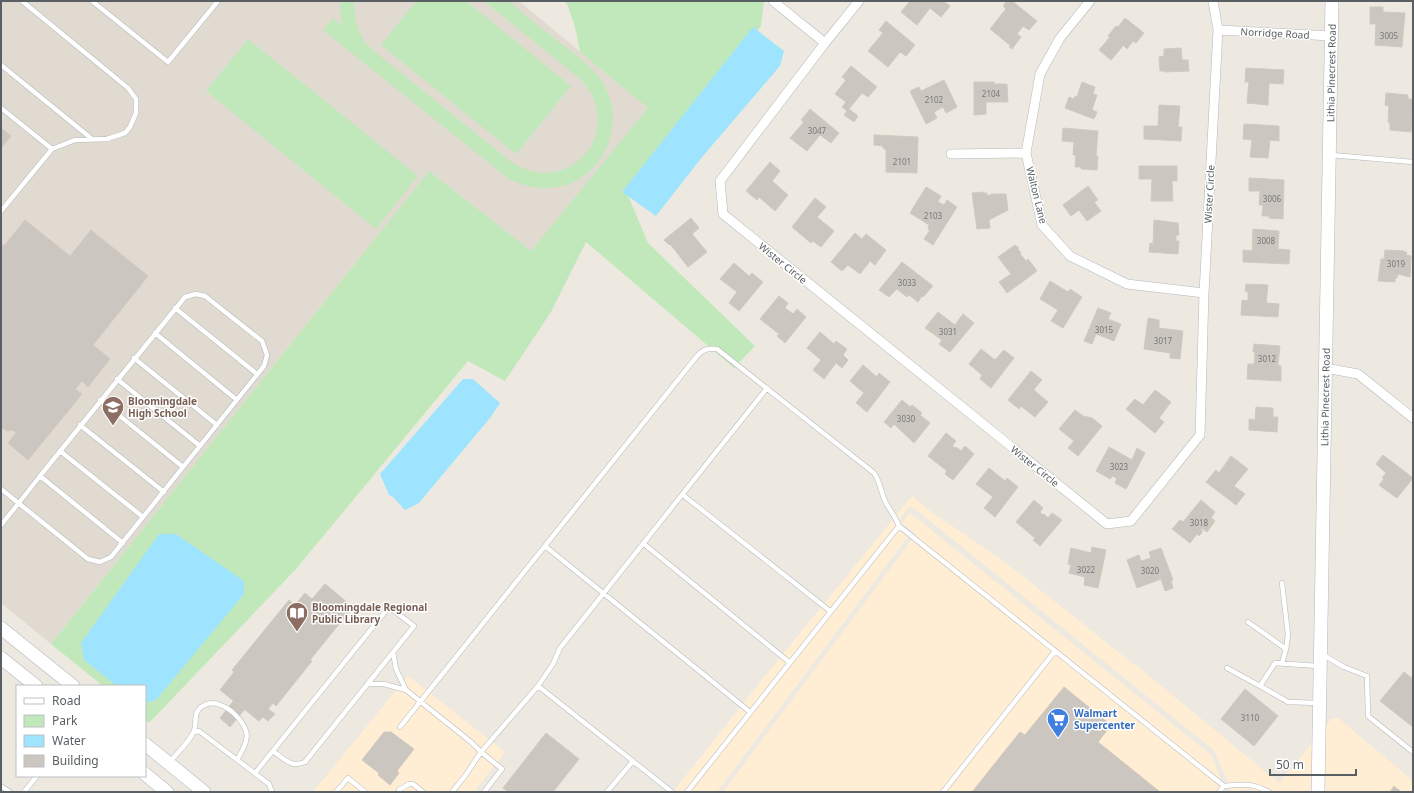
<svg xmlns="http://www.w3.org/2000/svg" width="1414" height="793" font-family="'Noto Sans',sans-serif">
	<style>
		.commercial { fill: #ffeed4 }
		.education { fill: #e0dad1 }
		.green { fill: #c1e8ba }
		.water { fill: #9fe4ff }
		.building { fill: #cbc6bf; stroke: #d3c9be }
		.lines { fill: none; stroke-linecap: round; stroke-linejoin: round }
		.service-casing { stroke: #b3b8bd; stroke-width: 5.5 }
		.minor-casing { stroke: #b3b8bd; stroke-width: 10 }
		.secondary-casing { stroke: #b2b8bd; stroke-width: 14 }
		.service { stroke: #fff; stroke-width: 4.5 }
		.minor { stroke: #fff; stroke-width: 9 }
		.secondary { stroke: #fff; stroke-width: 13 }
		.labels { text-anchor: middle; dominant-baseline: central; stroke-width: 3; stroke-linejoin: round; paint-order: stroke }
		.number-label { font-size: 8px; fill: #76797a }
		.street-label { font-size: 10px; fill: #595f63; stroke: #fff }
		.education-label { font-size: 10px; font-weight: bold; fill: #785e54; stroke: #fff; text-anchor: start }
		.shop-label { font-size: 10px; font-weight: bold; fill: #366cbe; stroke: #fff; text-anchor: start }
	</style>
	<rect width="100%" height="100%" fill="#eee9e0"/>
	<path class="commercial" d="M912,496l18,15 72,49 134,106h1l142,117 34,-41 -1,50h-54l-10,-3 -16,3 -17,-41 -301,-243 -3,-1 -5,3 -9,13 12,12 -192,257h-44l92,-116z
		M910,513l301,242 15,37h-503l193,-258 -14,-11z
		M408,676l97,76 -31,40h-161z
		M1338,718l75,63v11h-89l1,-65 6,-8z"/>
	<path class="education" d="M1,1h518l129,107 -117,144 -102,-81 -378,473 -50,-41z"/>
	<path class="green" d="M340,1h15c-2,18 3,32 14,46l141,114c60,41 120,-34 68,-84l-94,-76c7,0 19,-1 25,1 4,1 8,6 11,9 10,8 19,15 29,23 20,17 47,32 58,57 19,42 -10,94 -57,97 -15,1 -28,-3 -41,-9l-186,-149 10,-12 8,7z
		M416,1h50l105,85 -55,68 -135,-109z
		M563,1h201l-3,25 -134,167 21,50 107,103 -21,22 -148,-126 -35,70 -46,69 -37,-20 -172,208 -147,154 -4,-3v-34h-42l-52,-42 378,-473 102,80 117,-143 -68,-56 -5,-25 -8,-23z
		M248,39l170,137 -42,53 -170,-138z"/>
	<path class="water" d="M753,27l31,24 -4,15 -77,90 -47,60 -34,-24z
		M463,379h10l27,24 -10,15 -71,85 -14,7 -12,-13 -4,-2 -9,-21z
		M159,534h17l68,47v13l-88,106 -11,3v-17h-28l-33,-26 -3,-17z"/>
	<path class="building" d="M910,1h33l7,5 -9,11 -11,-9 -13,17 -16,-13z
		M1007,1h5l25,20 -8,9 -6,-4 -6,8 -1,-1 5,4 -9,12 -3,-2 2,-1 -21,-17 16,-20 -3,-3z
		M1370,7h13v5l22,1 -3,34 -27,-2 1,-21h-6z
		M1125,18l19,15 -8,10 -3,-2 -6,8 -4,-4 -1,2 -11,13 -12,-10 11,-13 -2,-1 8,-10 2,1z
		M886,21l29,24 -9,11 -6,-4 -12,15 -20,-16 15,-18 -4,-3z
		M1181,48l1,12h6l1,11 -24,1v-1h-5l-1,-14 5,-1v-7z
		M851,66l26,21 -9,10 -6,-4 -13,16 9,7 -4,6 -10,-7 3,-4 -5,-4 4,-5 -11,-8 11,-14 -4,-3z
		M1246,68l38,2 -1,14 -14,-1 -1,22 -21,-2 2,-21h-4z
		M944,80l13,27 -11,6 -3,-6 -9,5 3,6 -11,6 -16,-33 9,-4 2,4z
		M974,82h20v2h13l1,18h-22v12l-12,1z
		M1082,82l13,5 -2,7 4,1 -5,15 5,2 -3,7 -29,-11 4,-11 5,2 1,-3 2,1z
		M1386,93l22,2v4h5l-2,33 -21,-2v-7l-2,-1 1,-16 -4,-1z
		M1159,105l21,1 -2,21h4l-1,14 -37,-2v-13h14z
		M810,109l29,24 -8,10 -11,-8 -13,16 -17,-13 14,-16 -3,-2z
		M1244,124l35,2v15l-9,-1 -2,18 -18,-1 2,-17 -9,-1z
		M1,128l10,8 -10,12z
		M1063,128l35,3 -2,25h2l-1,14 -16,-1v-2h-6l1,-12h-3l1,-13 -12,-1z
		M874,135l44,2 -1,36 -31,-1v-22l-3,-2v-2l-9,-1z
		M770,162l10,9 -8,10 16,14 -13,16 -16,-14 -2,3 -11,-9z
		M1139,166h38v15h-5l1,20h-22l1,-22h-13z
		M1249,178l35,2 -1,39 -14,-1v-2h-7l1,-11h-4l1,-14h-11z
		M1088,186l10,14 -4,2 7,9 -14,10 -8,-11 -8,6 -8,-11z
		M926,187l15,9 -3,6 6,3 3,-5 10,7 -24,38 -9,-6 6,-9 -2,-1 1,-4 -19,-12z
		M983,192v1h4v3l5,-2h14l2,16 -19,10 1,8 -13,1 -5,-36z
		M815,198l11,9 -9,10 17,14 -13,16 -8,-6 -2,2 -19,-16z
		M691,218l8,10 -7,6 15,18 -19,15 -18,-23 -1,1 -5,-5z
		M25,220l45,36 21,-26 57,46 -55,69 17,14 -22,28 -6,-6 -7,8 7,5 -54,66 -20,-17 8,-10 -3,-3 -6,1 -6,-4v-76l2,-2 -2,-2v-7l2,-3 -2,-2v-91l3,2z
		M1154,220l24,3 1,12h-3v6h3l-1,13 -29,-2 1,-9 3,1z
		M1253,229l26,2 -1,18 12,1 -1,14 -46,-2v-12l9,1z
		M855,233l7,6 4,-5 20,16 -11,15 -5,-4 -10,13 -12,-9 -6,6 -11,-9z
		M1015,245l4,3 -1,1 3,4 -1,1 6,7 2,-2 9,12 -30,22 -8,-11 12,-8 -13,-17z
		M1385,250l19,1v1h3l-1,3 5,1 -1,21 -12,-3 -1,4h-2v4l-17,-1 3,-22h3z
		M902,262l31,24 -10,11 -1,-1 -4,6 -9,-7 -2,2 -10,-8 -8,8 -10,-7z
		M734,263l15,13 3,-3 11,9 -24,29 -10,-8 8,-11 -17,-13z
		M1050,281l18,11 2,-3 12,8 -19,31 -12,-7 7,-11 -18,-11z
		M1246,284l22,1 -2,18 13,1 -1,13 -37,-2 1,-15 6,1v-9l-3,-1z
		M779,296l9,7 -3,5 8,6 4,-5 9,8 -21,26 -8,-7 2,-2 -19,-15z
		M1098,308l13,5 -3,6 13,5 -7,17 -18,-7 -4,10 -8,-3z
		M938,312l17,13 8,-11 11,9 -24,29 -11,-8 3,-4 -17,-12z
		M1148,318l11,2v8l24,3 -3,28 -10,-1v-5l-26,-4z
		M820,332l14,12 2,-3 11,8 -4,6 5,5 -6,8 -6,-5 -12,16 -11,-9 8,-10 -14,-12z
		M1254,344l26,2 -2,19 3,1v15l-34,-2 1,-15h6l1,-12h-2z
		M981,349l14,11 9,-10 10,8 -23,30 -11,-9 2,-4 -13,-11z
		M863,365l14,12 2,-4 11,9 -23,30 -11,-9 8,-10 -14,-12z
		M1031,371l11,9 -8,9 1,2 13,11 -13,15 -14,-11 -2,3 -11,-9z
		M1155,390l16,12 -12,16 5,4 -9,11 -29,-24 9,-10 8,6z
		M902,400l8,7 2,-2 10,8 -2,2 10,8 -16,20 -20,-19 -3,4 -7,-6z
		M1256,407l17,1v9h5l-1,15 -28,-2v-11l6,1z
		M1075,410l8,6 9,2 10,8 -24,30 -10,-8 6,-7 -15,-12z
		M946,433l10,8 -4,5 4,2v-1l5,4 4,-5 9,8 -21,26 -8,-6 2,-3 -19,-15z
		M1109,447l23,13 5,-12 8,5 -19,36 -11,-6 2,-4 -4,-3 -3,3 -14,-8z
		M1383,455l30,23 -16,20 -18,-13 5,-6 -2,-1 4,-5 -10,-9z
		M1231,456l17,13 -14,17 11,8 -9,11 -30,-23 10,-12 3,3z
		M989,468l16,13 2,-3 11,9 -23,30 -11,-9 9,-11 -17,-13z
		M1034,500l9,8 -3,4 3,3 1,-1 4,4 4,-5 10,7 -22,26 -7,-6 2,-2 -19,-16z
		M1201,500l14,12 -4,6 4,3 -8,11 -5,-4 -1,2 2,1 -4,5 -2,-2 -7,9 -18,-14 8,-9 3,2z
		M1092,547l14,3 -8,38 -14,-3 1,-8 -16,-4 2,-8 -3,-1 3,-16 20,5z
		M1161,548l12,32 -2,1 2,7 -8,3 -4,-12 -24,9 -10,-28 12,-5 2,6 10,-3 -2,-6z
		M325,584l28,23 -43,53 2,1 -36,45 -3,-3 -5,6 7,5 -7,7 -5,-4 -4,4 -39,-31 14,-18 -2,-2 57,-70 6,5 10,-12 7,6z
		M1404,672l9,7v48l-33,-26z
		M1064,687l47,38 -13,17 62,50h-188l48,-60 5,3z
		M1245,689l33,27 -24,30 -33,-27z
		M234,700l11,9 -15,18 -10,-9z
		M384,732h7l23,17 -17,22 2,2 -9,12 -12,-10 1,-2 -17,-13z
		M546,733l33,26 -26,33h-45l-5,-4z
		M1394,786l7,6h-11z"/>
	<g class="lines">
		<g class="service-casing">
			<path id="service" d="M92,1l76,61 50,-61
				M1,65l91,74
				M1,108l51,41
				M1331,155l82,7
				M1,211l51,-62 23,-9 32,-1 18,-6 5,-6 6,-14v-14l-8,-11 -106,-87
				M175,308l82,66
				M155,333l82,67
				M134,358l83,67
				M117,379l83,67
				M100,400l83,67
				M80,425l84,67
				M60,451l83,66
				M40,476l83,67
				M1,489l87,70 12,3 11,-5 153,-191 3,-11 -5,-14 -57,-45 -9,-2 -11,3 -145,179c-13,17 -26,33 -39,49
				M683,495l147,116
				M644,544l145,118
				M545,546l205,166
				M1282,583l6,52 -2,14
				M1248,622l38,27 -4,14
				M393,652l3,17 10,21
				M1322,654l22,13 23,9 1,40 45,36
				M1227,668l33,18
				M367,684h17l22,6 65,52 10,10 -16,24 -13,16
				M538,686l134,106
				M1318,703l-30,-1 -28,-16 15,-23 43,3
				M400,727l297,-371c6,-7 12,-8 20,-7l157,124c8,12 6,19 12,30 5,9 9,13 13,23l325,260c18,-2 29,-3 45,6
				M194,732l5,-1 70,53 3,8
				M170,762c7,-9 19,-20 23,-29 5,-8 -1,-19 8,-26 16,-12 40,8 45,24 3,10 -5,21 -9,29
				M255,773l134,-166 25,19 -109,136c-14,6 -21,-3 -32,-11
				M1,786l9,6
				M399,790l10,-6h4l10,8
				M24,792l13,-16
				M336,792l12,-14 17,14
				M484,792l18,-23 -21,-17 57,-66 15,-22 7,-16 207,-260
				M607,792l26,-31
				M687,792l212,-266
				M943,792l112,-141
				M1219,792l5,-6"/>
		</g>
		<g class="minor-casing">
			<path id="minor" d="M773,1l52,42
				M859,1l-34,42 -105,138 3,33 384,310 24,-3 69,-86 4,-142 14,-263 -5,-29
				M1090,1l-30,37 -20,36 -14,79 16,72 28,31 57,28 77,9
				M1218,30l113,6
				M951,154l75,-1
				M1325,368l33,6 55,44"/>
		</g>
		<g class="secondary-casing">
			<path id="secondary" d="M1,628l72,58
				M1,658l35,28
				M145,744l59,48
				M145,774l22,18
				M1318,792l14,-791"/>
		</g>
		<use href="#service" class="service"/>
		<use href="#minor" class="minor"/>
		<use href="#secondary" class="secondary"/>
	</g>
	<defs>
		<g id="school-pin" transform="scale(1.15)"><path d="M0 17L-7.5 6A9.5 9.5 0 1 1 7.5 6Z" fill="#8d6e63" stroke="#fff"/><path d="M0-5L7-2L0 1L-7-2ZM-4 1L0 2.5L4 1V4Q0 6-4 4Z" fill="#fff"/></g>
		<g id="library-pin" transform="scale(1.15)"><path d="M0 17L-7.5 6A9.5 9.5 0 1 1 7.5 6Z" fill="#8d6e63" stroke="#fff"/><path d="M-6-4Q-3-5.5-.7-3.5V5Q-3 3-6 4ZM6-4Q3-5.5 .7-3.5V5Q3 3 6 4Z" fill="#fff"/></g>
		<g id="supermarket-pin" transform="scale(1.15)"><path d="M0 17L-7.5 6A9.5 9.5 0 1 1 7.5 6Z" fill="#3f7fe0" stroke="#fff"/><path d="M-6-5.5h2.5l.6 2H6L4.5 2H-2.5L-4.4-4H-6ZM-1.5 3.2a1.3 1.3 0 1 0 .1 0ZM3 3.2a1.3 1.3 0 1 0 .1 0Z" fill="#fff"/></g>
	</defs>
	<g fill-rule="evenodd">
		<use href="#school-pin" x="113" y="407"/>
		<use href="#library-pin" x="297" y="613"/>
		<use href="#supermarket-pin" x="1058" y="719"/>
	</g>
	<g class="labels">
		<g class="number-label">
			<text x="1389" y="35">3005</text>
			<text x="991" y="93">2104</text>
			<text x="934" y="99">2102</text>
			<text x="817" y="130">3047</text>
			<text x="902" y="161">2101</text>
			<text x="1272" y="198">3006</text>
			<text x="933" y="215">2103</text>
			<text x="1266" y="240">3008</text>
			<text x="1396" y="263">3019</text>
			<text x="907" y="282">3033</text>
			<text x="1104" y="329">3015</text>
			<text x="948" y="331">3031</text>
			<text x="1163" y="340">3017</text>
			<text x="1267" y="358">3012</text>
			<text x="906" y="418">3030</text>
			<text x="1119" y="466">3023</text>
			<text x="1199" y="522">3018</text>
			<text x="1086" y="569">3022</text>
			<text x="1150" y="570">3020</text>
			<text x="1250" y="717">3110</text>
		</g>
		<g class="street-label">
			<text transform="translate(1275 33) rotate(3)">Norridge Road</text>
			<text transform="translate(1331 73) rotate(-89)">Lithia Pinecrest Road</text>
			<text transform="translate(1209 194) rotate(-87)">Wister Circle</text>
			<text transform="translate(1037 195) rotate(76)">Walton Lane</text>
			<text transform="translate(783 263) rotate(39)">Wister Circle</text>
			<text transform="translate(1325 397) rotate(-89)">Lithia Pinecrest Road</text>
			<text transform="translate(1035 466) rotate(39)">Wister Circle</text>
		</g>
		<g class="education-label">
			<text x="128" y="401">Bloomingdale<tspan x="128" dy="12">High School</tspan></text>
			<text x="312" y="607">Bloomingdale Regional<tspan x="312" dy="12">Public Library</tspan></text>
		</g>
		<g class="shop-label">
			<text x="1074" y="713">Walmart<tspan x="1074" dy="12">Supercenter</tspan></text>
		</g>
	</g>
	<rect width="1414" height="793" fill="none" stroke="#595f63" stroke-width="4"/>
	<rect x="16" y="685" width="130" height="92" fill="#ffffff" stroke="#bdbfc1"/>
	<rect x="24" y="698" width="20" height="6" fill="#ffffff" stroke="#bdbfc1"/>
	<text x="52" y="705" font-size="12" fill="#595f63">Road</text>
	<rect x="24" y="715" width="20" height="12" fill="#c1e8ba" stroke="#bdbfc1"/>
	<text x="52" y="725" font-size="12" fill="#595f63">Park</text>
	<rect x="24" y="735" width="20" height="12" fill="#9fe4ff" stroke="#bdbfc1"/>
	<text x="52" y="745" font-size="12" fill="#595f63">Water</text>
	<rect x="24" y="755" width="20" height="12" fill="#cbc6bf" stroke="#bdbfc1"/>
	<text x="52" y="765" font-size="12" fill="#595f63">Building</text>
	<path d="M1270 769v6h86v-6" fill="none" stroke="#595f63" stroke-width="2"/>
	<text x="1276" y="769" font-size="12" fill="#595f63" stroke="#ffffff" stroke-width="3" paint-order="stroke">50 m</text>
</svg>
